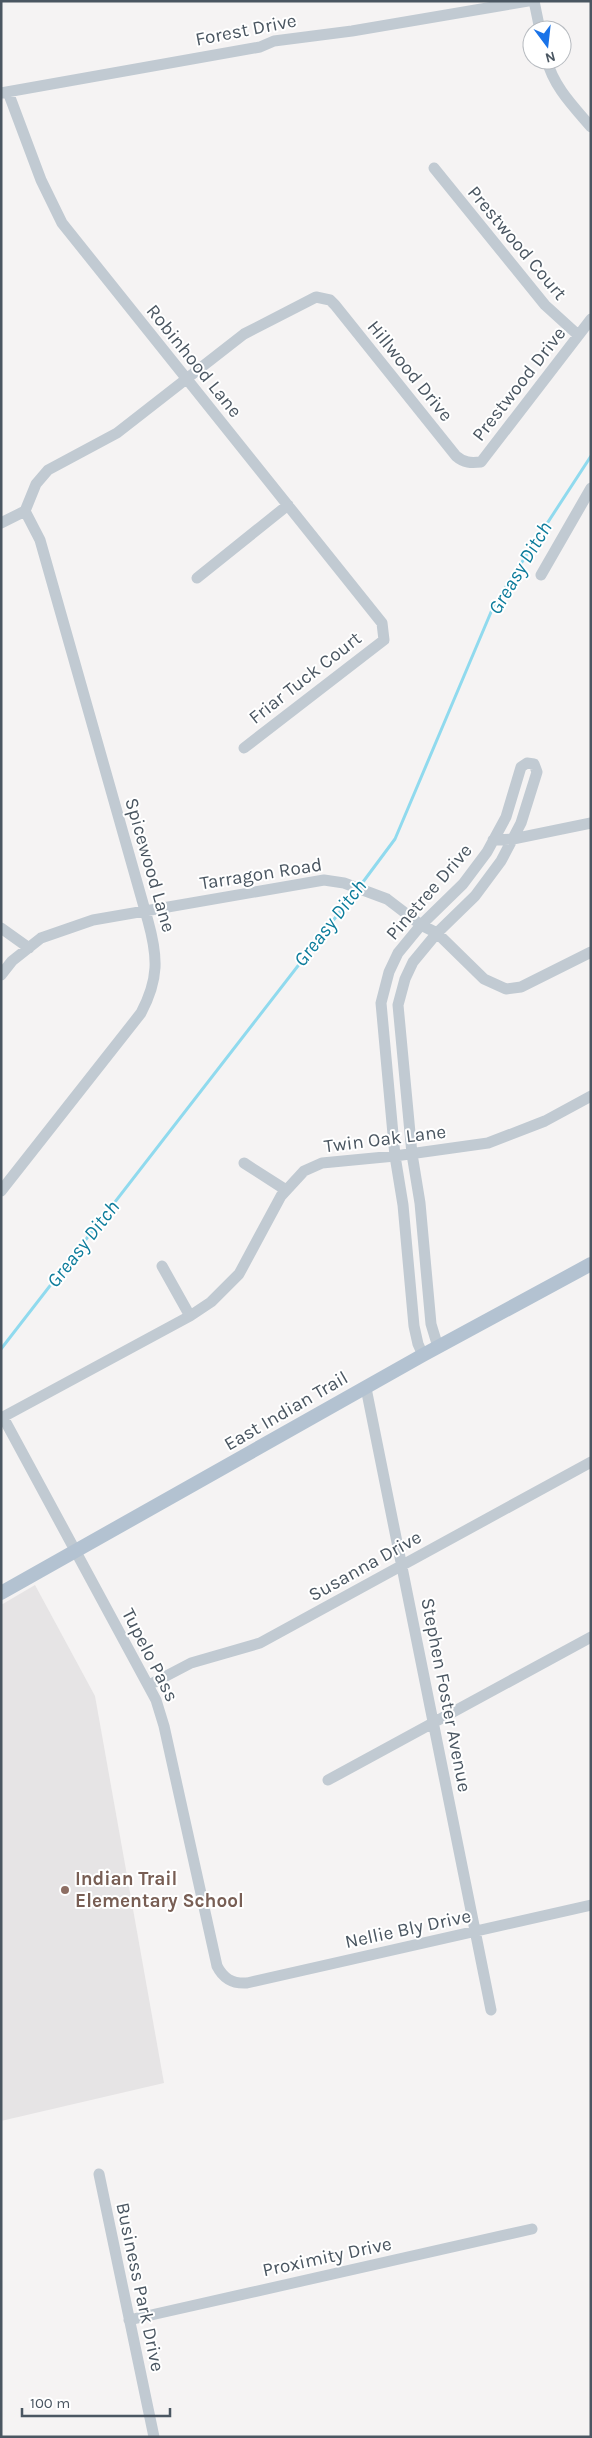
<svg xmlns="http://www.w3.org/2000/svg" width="592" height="2438" font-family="Karla,sans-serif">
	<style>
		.education { fill: #e6e4e5 }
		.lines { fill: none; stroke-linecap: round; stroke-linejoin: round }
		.stream { stroke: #90daee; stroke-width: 3 }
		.minor { stroke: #c1cad2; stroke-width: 11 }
		.major { stroke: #b3c2d1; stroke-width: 14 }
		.education-dot { fill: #8d6e63; stroke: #fff; stroke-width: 2 }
		.labels { text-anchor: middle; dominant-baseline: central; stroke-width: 4; stroke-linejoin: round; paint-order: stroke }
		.street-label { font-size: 19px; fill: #4a5661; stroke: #fff }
		.education-label { font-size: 19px; font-weight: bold; fill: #785e54; stroke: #fff; text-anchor: start }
		.water-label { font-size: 20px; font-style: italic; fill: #0c7c9b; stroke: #fff }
	</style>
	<rect width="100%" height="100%" fill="#f5f3f3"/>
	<path class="education" d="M35,1585l60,111 69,387 -163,38v-516z"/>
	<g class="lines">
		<path class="stream" d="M360,886l35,-47 99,-234 97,-149
			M1,1349l355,-458"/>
		<path class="minor" d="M534,1l6,29
			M547,60c6,26 27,47 44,67
			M8,92l33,88 21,43 320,400 2,17 -140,108
			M1,93l259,-46 14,-6 78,-10 176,-30
			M434,168l111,137 33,30
			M1,523l24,-12 11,-27 12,-14 69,-37 127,-99 72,-37 14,3 5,5 121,151c8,7 15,7 25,6l110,-143
			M541,575l50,-87
			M197,578l91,-73
			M493,840l20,-1 78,-16
			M1,928l28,20
			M1,975l11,-14 29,-23 52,-18 231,-40 20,3 43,16 34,26 16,8 47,46 22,10 15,-2 70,-35
			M591,1096l-46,25 -57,22 -93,13 -73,7 -18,8 -23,25 -42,78 -28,28 -21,14 -187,101 153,283 8,26 53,240c6,12 15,18 30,17l344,-78
			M244,1163l42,27
			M1,1191l140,-178c18,-34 17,-56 7,-92l-108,-381 -15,-29
			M162,1266l28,50
			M423,1355l-5,-11 -4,-18 -11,-121 -8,-49 -14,-153 8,-31 9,-19 23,-28 42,-41 24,-32 19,-35 15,-50 6,-4 7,1 3,8 -16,51 -20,38 -26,35 -38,37 -24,29 -8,17 -7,26 14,149 8,49 11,121 7,23
			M366,1388l125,622
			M149,1685l42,-22 69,-20 331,-181
			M328,1780l263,-143
			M99,2174l55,263
			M129,2320l403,-91"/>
		<path class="major" d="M1,1593l422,-238 168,-91"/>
	</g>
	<circle class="education-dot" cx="65" cy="1890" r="5"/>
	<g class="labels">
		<g class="street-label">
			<text transform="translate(246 30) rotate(-11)">Forest Drive</text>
			<text transform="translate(517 243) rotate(50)">Prestwood Court</text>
			<text transform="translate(194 361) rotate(51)">Robinhood Lane</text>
			<text transform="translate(410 371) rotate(51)">Hillwood Drive</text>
			<text transform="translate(519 384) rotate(-52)">Prestwood Drive</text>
			<text transform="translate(305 678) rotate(-38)">Friar Tuck Court</text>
			<text transform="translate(150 865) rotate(74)">Spicewood Lane</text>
			<text transform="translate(261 874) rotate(-9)">Tarragon Road</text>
			<text transform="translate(429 892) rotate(-49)">Pinetree Drive</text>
			<text transform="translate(385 1139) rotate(-7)">Twin Oak Lane</text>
			<text transform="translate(286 1411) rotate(-30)">East Indian Trail</text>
			<text transform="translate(365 1566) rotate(-29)">Susanna Drive</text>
			<text transform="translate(150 1655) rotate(63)">Tupelo Pass</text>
			<text transform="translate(446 1695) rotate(79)">Stephen Foster Avenue</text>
			<text transform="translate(408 1929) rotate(-12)">Nellie Bly Drive</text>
			<text transform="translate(327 2257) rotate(-12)">Proximity Drive</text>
			<text transform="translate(140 2287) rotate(78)">Business Park Drive</text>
		</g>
		<g class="education-label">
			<text x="75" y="1879">Indian Trail<tspan x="75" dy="22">Elementary School</tspan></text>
		</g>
		<g class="water-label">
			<text transform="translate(520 568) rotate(-59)">Greasy Ditch</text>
			<text transform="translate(330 923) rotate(-52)">Greasy Ditch</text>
			<text transform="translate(83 1244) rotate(-52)">Greasy Ditch</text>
		</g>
	</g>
	<rect width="592" height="2438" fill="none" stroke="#4a5661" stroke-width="5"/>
	<g transform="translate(547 45) rotate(165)"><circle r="24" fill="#ffffff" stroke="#b7bbc0"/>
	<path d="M0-4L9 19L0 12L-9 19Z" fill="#1a73e8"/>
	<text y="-8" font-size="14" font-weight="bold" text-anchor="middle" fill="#4a5661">N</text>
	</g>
	<path d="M22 2408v8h148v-8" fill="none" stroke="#4a5661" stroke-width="2.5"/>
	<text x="30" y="2408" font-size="15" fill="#4a5661" stroke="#ffffff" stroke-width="4" paint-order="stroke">100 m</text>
</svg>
